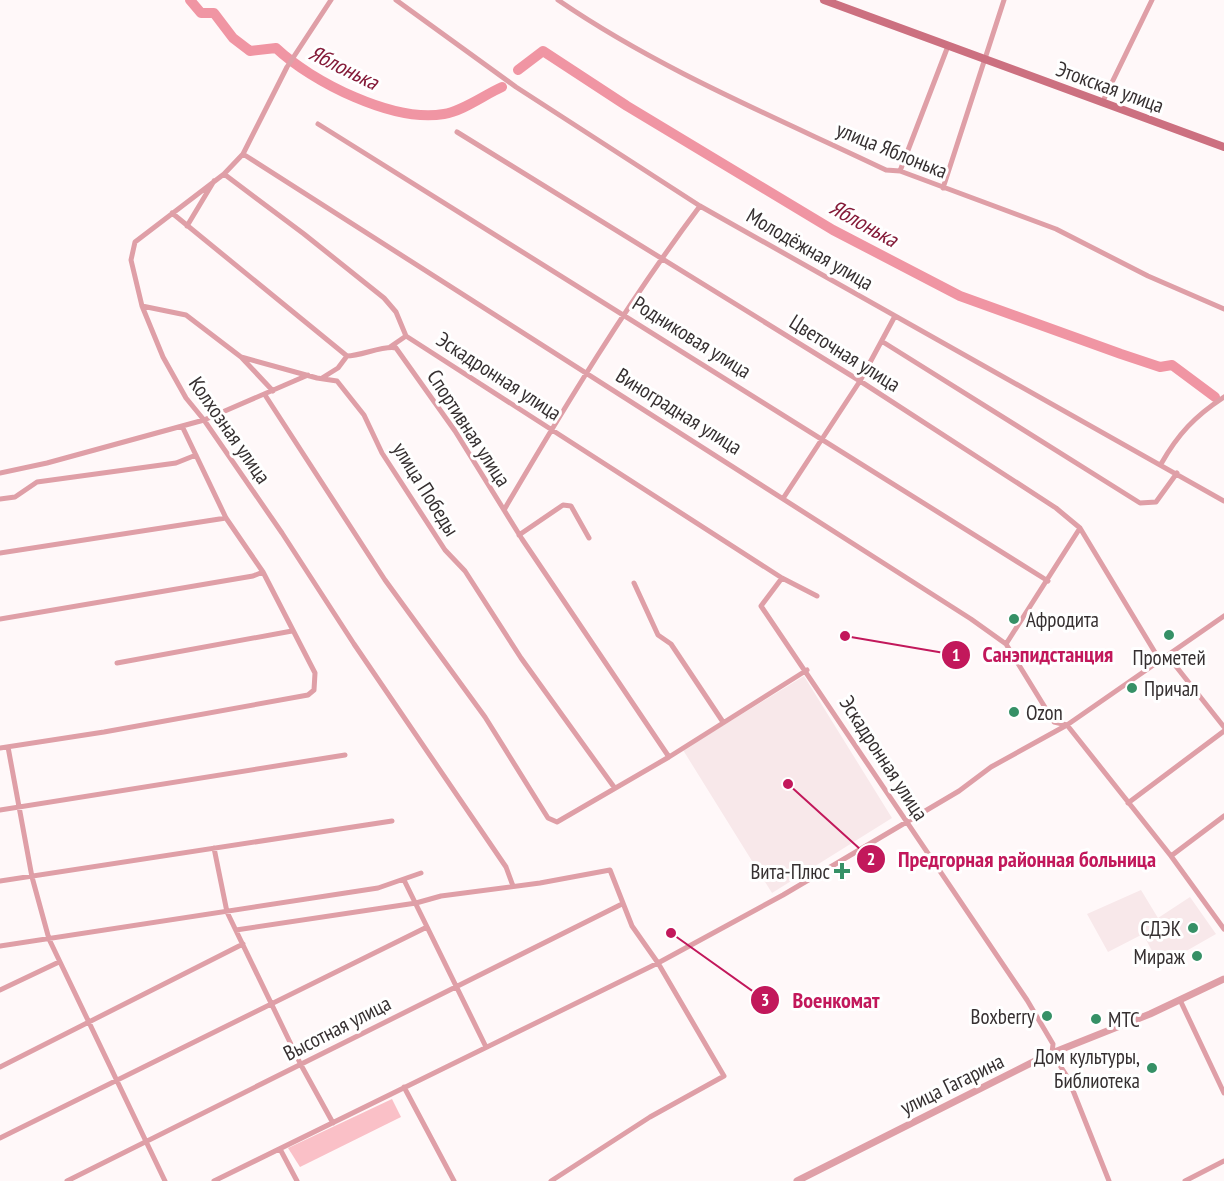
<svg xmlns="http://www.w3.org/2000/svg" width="1224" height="1181" font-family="'PT Sans Narrow',sans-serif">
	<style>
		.built { fill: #f8e8ea }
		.green { fill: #fac0c7 }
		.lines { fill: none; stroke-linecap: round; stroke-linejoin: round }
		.river { stroke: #f095a3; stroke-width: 10 }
		.minor { stroke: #df9fa7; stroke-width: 5 }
		.tertiary { stroke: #df9fa7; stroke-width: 7 }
		.secondary { stroke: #cc7080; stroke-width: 8 }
		.poi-dot { fill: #369066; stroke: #fff; stroke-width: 2 }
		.labels { text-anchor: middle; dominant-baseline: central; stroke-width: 6; stroke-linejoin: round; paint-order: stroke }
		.street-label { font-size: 21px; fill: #363031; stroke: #fff }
		.poi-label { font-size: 21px; fill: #363031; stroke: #fff; text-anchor: end }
		.water-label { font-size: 22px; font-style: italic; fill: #841a38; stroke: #fff }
		.leader { fill: none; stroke: #c2185b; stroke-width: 2 }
		.callout-dot { fill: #c2185b; stroke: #fff; stroke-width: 2 }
		.mark-label { font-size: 18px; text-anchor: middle; font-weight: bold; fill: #fff }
		.callout-label { font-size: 22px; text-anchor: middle; font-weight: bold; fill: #c2185b; stroke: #fff; stroke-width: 6; stroke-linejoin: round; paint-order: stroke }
	</style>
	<rect width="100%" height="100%" fill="#fff8f9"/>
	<path class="built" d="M804,676l88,142 -120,75 -89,-143z
		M1141,890l17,28 32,-21 26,37 -56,32 -17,-32 -35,18 -21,-38z"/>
	<path class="green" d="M392,1099l9,18 -101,50 -12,-19z"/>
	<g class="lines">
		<path class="river" d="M190,0l11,13h13l19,25 17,13 26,-3c36,34 118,75 168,66 19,-3 40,-19 58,-27
			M518,70l25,-19 84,55 206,124 127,66 161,58 39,13 12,-2 43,32"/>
		<path class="minor" d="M331,0l-44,67 -44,87 -19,20 -89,68 -4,18 11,46 21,51 23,41 18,22 78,113 72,111 152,223 7,19
			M396,0l120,87 184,119 524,295
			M558,0c102,70 217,117 328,170l14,1 156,58 92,47 76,33
			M1102,103l50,-103
			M318,124l730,457
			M457,132l403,249 196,127 24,20 79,131
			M243,154l728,465 35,25 48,78 13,3 104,131 53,73
			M900,171l48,-125
			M224,174l80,60 80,64 12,14 10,24 376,242 -21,28 266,394 26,44 -1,9 16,25 41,103
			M943,188l61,-188
			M172,213l175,143c14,0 37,-11 49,-8l59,83 67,108 147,218
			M187,226l27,-45
			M142,306l44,9 55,42 76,21 20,3 27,34 18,38 63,97 20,21 56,87 93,129
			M883,342l257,161 16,-1 21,-29
			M390,347l16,-11
			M242,358l31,33
			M322,378l16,-10 9,-12
			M265,395l120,185 100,137 63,101 9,4 112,-65 138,-87
			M1161,464c17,-30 34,-48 63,-67
			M0,473l47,-10 157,-43 104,-45
			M784,497l76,-116 35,-65
			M0,499l15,-2 22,-15 139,-19 20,-8
			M504,510c61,-104 124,-208 196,-304
			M519,535l44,-30 8,1 18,32
			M0,553l226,-35
			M782,578l35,18
			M634,583l24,52 13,9 52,78
			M0,619l253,-43 10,-4
			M1006,644l74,-116
			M1167,655l57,72
			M117,663l175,-32
			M8,747l24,130 17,62 116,242
			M0,748l104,-16 204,-37 6,-5 1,-17 -52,-101 -37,-54 -44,-92
			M1128,803l96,-72
			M0,810l345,-55
			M214,848l13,64 74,153 32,58
			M1171,856l53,-40
			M404,880l82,167
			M0,881l392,-60
			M236,930l180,-27 25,-7 99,-13 70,-13 22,56 26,37 66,113 -74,41 -99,64
			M0,946l378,-58 43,-15
			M0,990l59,-28
			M1180,1000l44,93
			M0,1067l243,-123
			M404,1087l50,94
			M0,1138l427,-211
			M280,1149l17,32
			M67,1181l555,-277
			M214,1181l444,-218 125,-68 176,-104 32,-24 76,-42 157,-109
			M1185,1181l39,-20"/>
		<path class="tertiary" d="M797,1181l250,-126 103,-41 74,-35"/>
		<path class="secondary" d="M824,0l400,147"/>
	</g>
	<g class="poi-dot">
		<circle cx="1014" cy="619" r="6"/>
		<circle cx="1169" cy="635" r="6"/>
		<circle cx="1132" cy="688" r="6"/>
		<circle cx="1014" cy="712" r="6"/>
		<path d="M839 862h6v6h6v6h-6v6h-6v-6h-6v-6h6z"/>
		<circle cx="1193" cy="928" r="6"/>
		<circle cx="1197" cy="956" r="6"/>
		<circle cx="1047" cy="1016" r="6"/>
		<circle cx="1096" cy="1019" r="6"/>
		<circle cx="1152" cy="1068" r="6"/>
	</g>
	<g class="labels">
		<g class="street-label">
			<text transform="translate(1110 87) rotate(20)">Этокская улица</text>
			<text transform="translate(892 150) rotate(22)">улица Яблонька</text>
			<text transform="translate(810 249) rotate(30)">Молодёжная улица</text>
			<text transform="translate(692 337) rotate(32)">Родниковая улица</text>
			<text transform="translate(845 353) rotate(32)">Цветочная улица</text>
			<text transform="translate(499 376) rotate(33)">Эскадронная улица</text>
			<text transform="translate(679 411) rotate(32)">Виноградная улица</text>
			<text transform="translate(469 428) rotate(57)">Спортивная улица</text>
			<text transform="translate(230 430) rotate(55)">Колхозная улица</text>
			<text transform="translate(426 489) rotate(58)">улица Победы</text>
			<text transform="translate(884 758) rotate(57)">Эскадронная улица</text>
			<text transform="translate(337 1028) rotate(-27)">Высотная улица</text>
			<text transform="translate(952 1084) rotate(-26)">улица Гагарина</text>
		</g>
		<g class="poi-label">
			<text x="1026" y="619" text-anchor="start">Афродита</text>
			<text x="1169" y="657" text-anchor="middle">Прометей</text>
			<text x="1144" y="688" text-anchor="start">Причал</text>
			<text x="1026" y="712" text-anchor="start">Ozon</text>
			<text x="830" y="871">Вита-Плюс</text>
			<text x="1181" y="928">СДЭК</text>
			<text x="1185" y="956">Мираж</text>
			<text x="1035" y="1016">Boxberry</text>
			<text x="1108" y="1019" text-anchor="start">МТС</text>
			<text x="1140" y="1056">Дом культуры,<tspan x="1140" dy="24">Библиотека</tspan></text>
		</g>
		<g class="water-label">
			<text transform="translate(344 67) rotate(26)">Яблонька</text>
			<text transform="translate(864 223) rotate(29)">Яблонька</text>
		</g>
	</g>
	<path class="leader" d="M845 636L956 655M788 784L871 859M671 933L765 1000"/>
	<g class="callout-dot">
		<circle cx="845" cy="636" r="6"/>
		<circle cx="788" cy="784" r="6"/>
		<circle cx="671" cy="933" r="6"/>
		<circle cx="956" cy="655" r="15"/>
		<circle cx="871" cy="859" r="15"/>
		<circle cx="765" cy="1000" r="15"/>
	</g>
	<g class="mark-label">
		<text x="956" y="661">1</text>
		<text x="871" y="865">2</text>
		<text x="765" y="1006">3</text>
	</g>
	<g class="callout-label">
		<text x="1048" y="662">Санэпидстанция</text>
		<text x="1027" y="867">Предгорная районная больница</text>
		<text x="836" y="1008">Военкомат</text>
	</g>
</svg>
